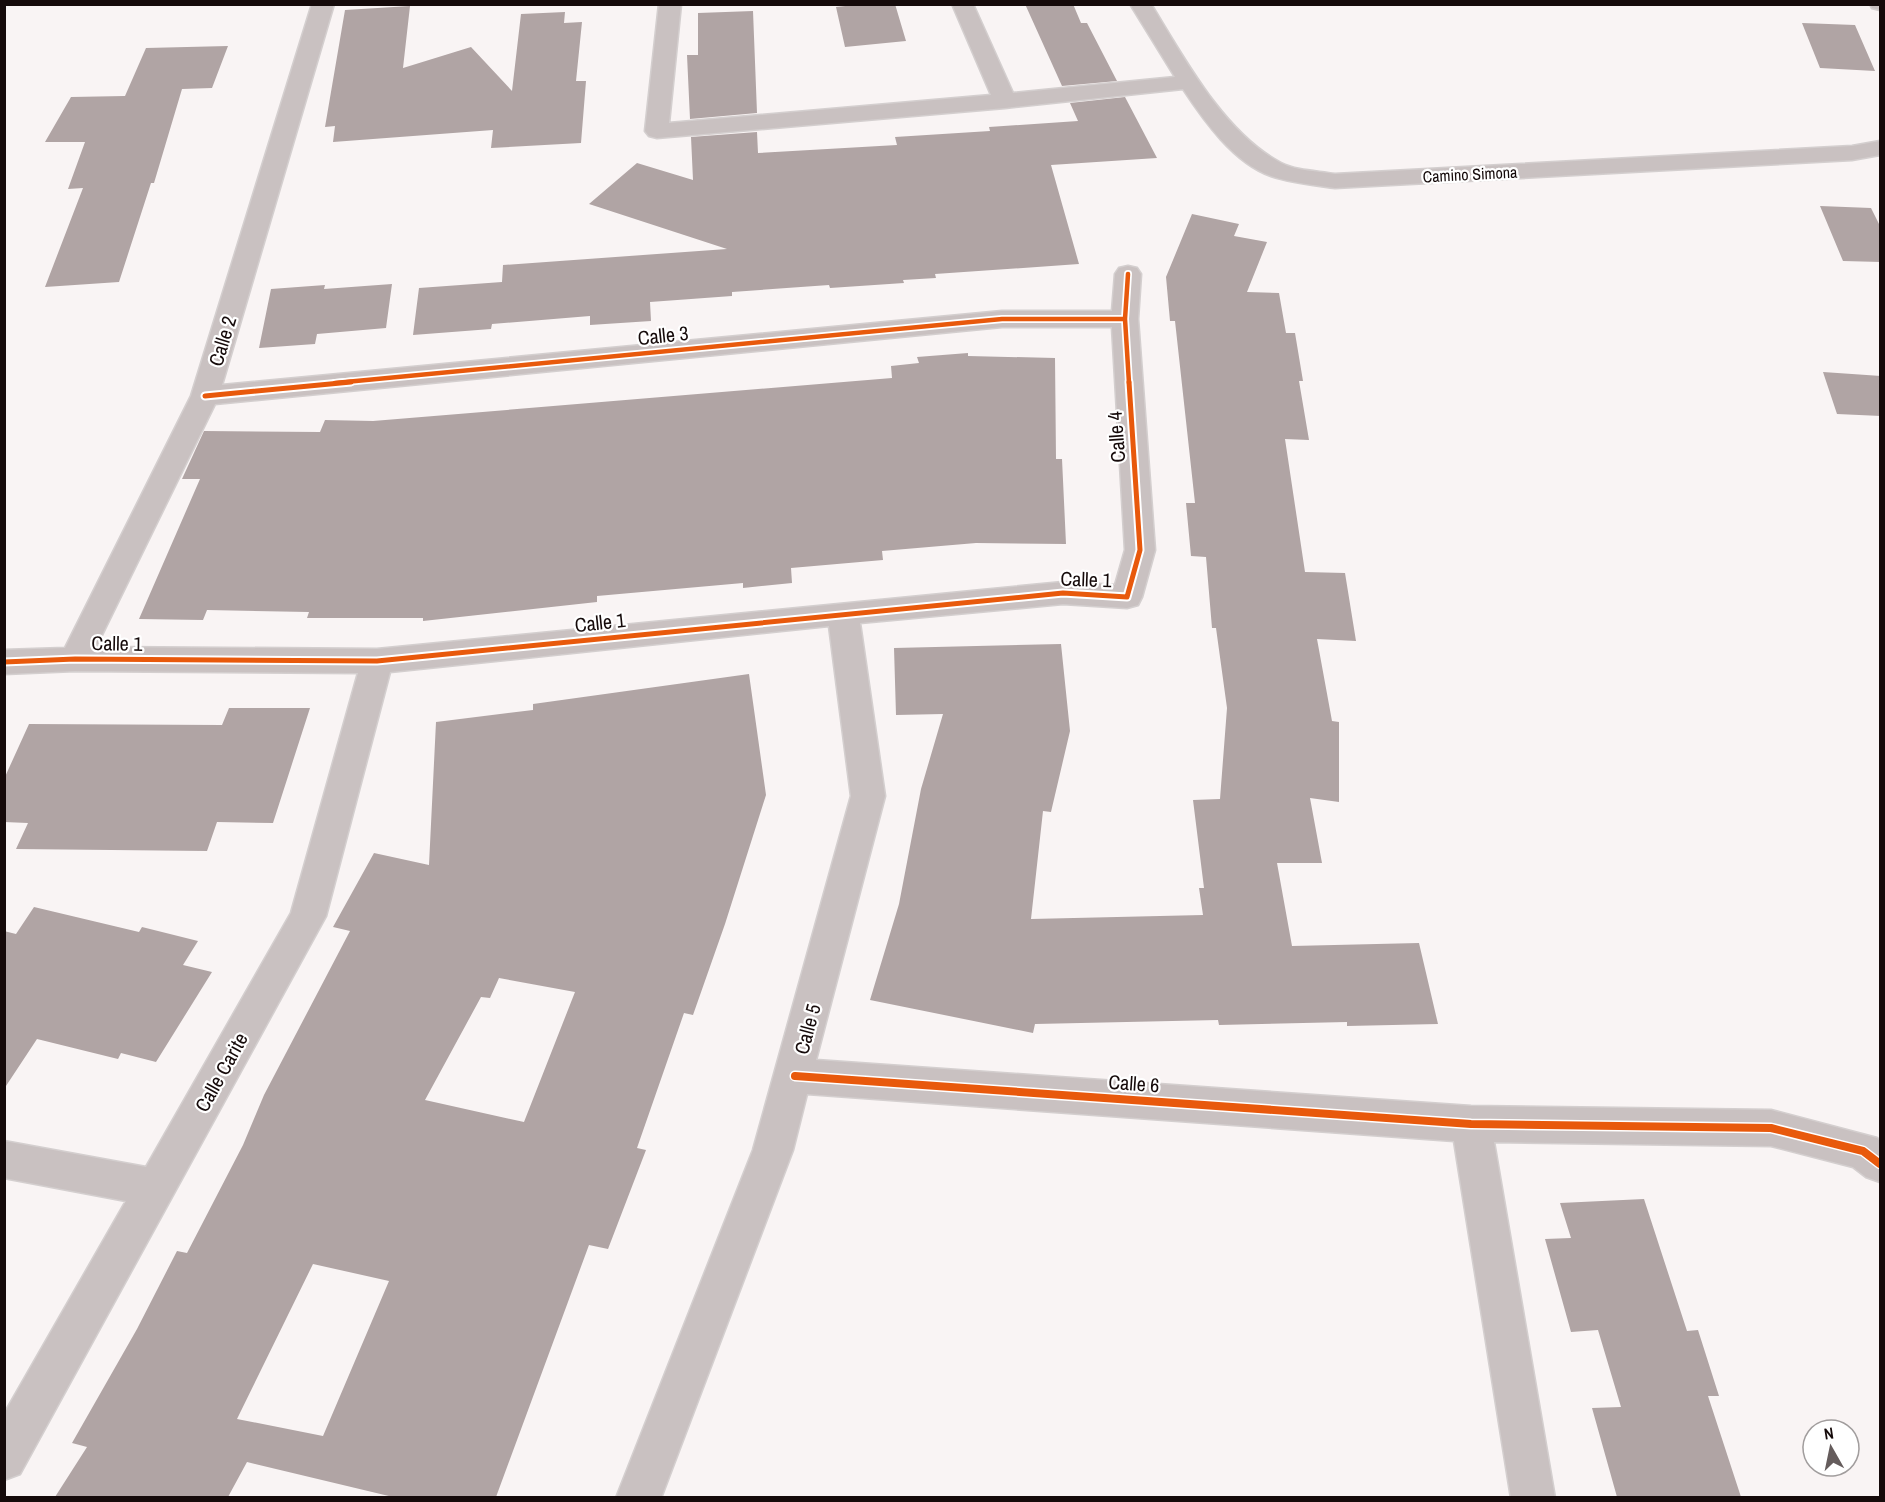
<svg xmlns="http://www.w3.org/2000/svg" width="1885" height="1502" font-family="'Archivo Narrow',sans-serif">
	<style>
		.building { fill: #b0a4a4; fill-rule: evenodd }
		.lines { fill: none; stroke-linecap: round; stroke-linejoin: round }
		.lane-casing { stroke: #d4cfcf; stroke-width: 3 }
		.street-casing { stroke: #d4cfcf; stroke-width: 3 }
		.lane { fill: #c9c1c1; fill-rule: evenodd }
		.street { fill: #c9c1c1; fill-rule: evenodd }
		.cycleway-far2-casing { stroke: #fff; stroke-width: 8 }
		.cycleway-far1-casing { stroke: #fff; stroke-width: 9 }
		.cycleway-casing { stroke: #fff; stroke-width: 11 }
		.cycleway-far2 { stroke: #e8590c; stroke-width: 4.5 }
		.cycleway-far1 { stroke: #e8590c; stroke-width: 5 }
		.cycleway { stroke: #e8590c; stroke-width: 8 }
		.labels { text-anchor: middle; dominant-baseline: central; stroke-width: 4.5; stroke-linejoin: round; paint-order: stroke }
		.far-street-label { font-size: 16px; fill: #150a0a; stroke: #fff }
		.street-label { font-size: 20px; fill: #150a0a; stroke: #fff }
	</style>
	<rect width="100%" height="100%" fill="#f9f4f4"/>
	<path class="building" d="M864,4h31l11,37 -61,6 -9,-40z
		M1025,4h48l8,19h6l30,58 -55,5z
		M410,6l-7,62 68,-21 41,44 9,-77 44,-2 -1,11 18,-1 -6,59h10l-5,62 -90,5 2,-18 -160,12 2,-16 -10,1 20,-117z
		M753,11l4,102 -67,6 -3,-64h11v-42z
		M1802,23l53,2 20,46 -55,-3z
		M228,46l-16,42 -30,1 -28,94h-3l-32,99 -74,5 38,-99 -15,1 17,-47h-40l26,-45 54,-1 21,-48z
		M1125,97l32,61 -106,7 28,99 -144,10 1,4 -33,2 1,3 -74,5 -1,-3 -97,7v4l-82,6 1,19 -61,4v-9l-98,8 -1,5 -78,6 6,-47 83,-6 1,-17 224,-16 -138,-45 48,-41 56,17 -2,-43 66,-5 1,21 139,-8 -2,-8 95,-6 -1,-4 89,-6 -8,-18z
		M1820,206l51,2 10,20v34l-38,-1z
		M1192,214l47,10 -5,12 33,6 -20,50 32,1 7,40h9l8,48h-4l10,59 -24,-1 20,133 40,1 11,68 -39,-2 15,82 7,1v80l-29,-4 12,65h-45l15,83 127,-3 19,81 -91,2v-4l-128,3 -1,-5 -183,4 -2,9 -163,-33 29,-96 22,-115 22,-75 -47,1 -2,-67 167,-4 9,87 -19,81 -8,-1 -12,108 172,-4 -4,-27h5l-11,-88 27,-1 7,-91 -11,-80h-4l-6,-71 -15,-1 -5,-53h9l-20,-182h-5l-4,-44z
		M392,284l-6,44 -69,6 -2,10 -56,4 12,-59 54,-4 -1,4z
		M968,353v3l87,2 1,101h6l4,85 -90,-1 -94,8 1,9 -92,8 1,15 -49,5v-5l-146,13v6l-174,19v-3h-116l2,-6 -102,-2 -4,10 -64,-1 61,-140h-18l22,-48 116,1 5,-12 48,1 519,-43 -1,-12 28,-3 -2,-6z
		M1823,372l58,4v40l-44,-2z
		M749,674l17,121 -41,129 -32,91 -9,-2 -47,135 9,2 -38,99 -19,-4 -93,252h-103l-146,-35 -19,35h-173l32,-50 -15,-4 65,-114 40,-78 10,2 56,-108 21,-50 86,-164 -17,-4 41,-74 55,12 7,-143 97,-12v-6zM499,978l76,14 -51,130 -99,-22 56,-103 9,1zM313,1264l76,17 -66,155 -86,-17z
		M229,708h81l-37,115 -56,-1 -10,29 -191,-2 12,-26 -24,-1v-43l25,-55 193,1z
		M34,907l105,25 3,-5 56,14 -15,24 29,7 -56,90 -35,-9 -3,6 -81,-20 -33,50v-158l12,3z
		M1644,1199l43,132 11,-1 21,66h-11l33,101h-124l-25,-89 29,-1 -23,-77 -27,2 -26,-93 26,-1 -11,-35z"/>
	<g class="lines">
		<g class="lane-casing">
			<path id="lane" d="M1870,4h10v6l-8,-2z"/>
		</g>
		<g class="street-casing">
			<path id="street" d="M312,4h22l-112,381 780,-74h110l3,-37 4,-6 9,-2 9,2 4,6 -3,45 17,231 -13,47 -4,8 -11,3 -64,-4 -203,19 25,173 -69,264 655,46 300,4 106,28 3,3v41l-14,-5 -13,-10 -82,-21 -277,-4 61,356h-44l-57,-357 -647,-47 -14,56 -132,348h-45l137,-348 98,-354 -22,-170 -439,46 -64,244 -306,558 -16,6v-66l122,-213 -122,-23v-37l142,26 145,-254 67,-240 -283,-2 -71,3v-24l61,-2 126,-252zM1002,327h110l13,223 -10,35 -52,-3 -686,67 -281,-2 119,-243z
				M659,4h22l-12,119 322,-28 -39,-91h21l40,89 162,-16 -45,-73h21c33,54 73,129 130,159 16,8 37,8 54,11l517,-28 28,-5v14l-28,5 -517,28c-21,-3 -43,-5 -64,-12 -37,-13 -67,-55 -88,-87l-178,19 -348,30 -8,-2 -4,-5z"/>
		</g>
		<use href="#lane" class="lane"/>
		<use href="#street" class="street"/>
		<g class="cycleway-far2-casing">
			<path id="cycleway-far2" d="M1128,274l-3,45 4,64
				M335,383l667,-64h123"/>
		</g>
		<g class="cycleway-far1-casing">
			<path id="cycleway-far1" d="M205,396l146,-14
				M4,662l71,-3 302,2 686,-68 64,4 13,-47 -11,-168"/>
		</g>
		<g class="cycleway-casing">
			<path id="cycleway" d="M795,1076l676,48 300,4 92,23 17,13"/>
		</g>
		<use href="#cycleway-far2" class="cycleway-far2"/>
		<use href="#cycleway-far1" class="cycleway-far1"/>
		<use href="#cycleway" class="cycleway"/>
	</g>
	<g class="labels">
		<g class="far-street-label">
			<text transform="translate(1470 174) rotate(-3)">Camino Simona</text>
		</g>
		<g class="street-label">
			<text transform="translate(663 335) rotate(-6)">Calle 3</text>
			<text transform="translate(222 341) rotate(-73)">Calle 2</text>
			<text transform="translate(1116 437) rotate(-94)">Calle 4</text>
			<text transform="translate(1086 579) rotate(2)">Calle 1</text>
			<text transform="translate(600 622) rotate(-6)">Calle 1</text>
			<text transform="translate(117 643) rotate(1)">Calle 1</text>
			<text transform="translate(807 1029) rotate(-75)">Calle 5</text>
			<text transform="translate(221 1072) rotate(-61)">Calle Carite</text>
			<text transform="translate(1134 1083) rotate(4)">Calle 6</text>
		</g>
	</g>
	<rect width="1885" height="1502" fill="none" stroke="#150a0a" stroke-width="12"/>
	<g transform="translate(1831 1448) rotate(351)"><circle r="28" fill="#ffffff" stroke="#a19d9d" stroke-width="1.5"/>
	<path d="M0-4.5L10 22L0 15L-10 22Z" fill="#655c5c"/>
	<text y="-9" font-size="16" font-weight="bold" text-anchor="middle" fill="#150a0a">N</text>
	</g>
</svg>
